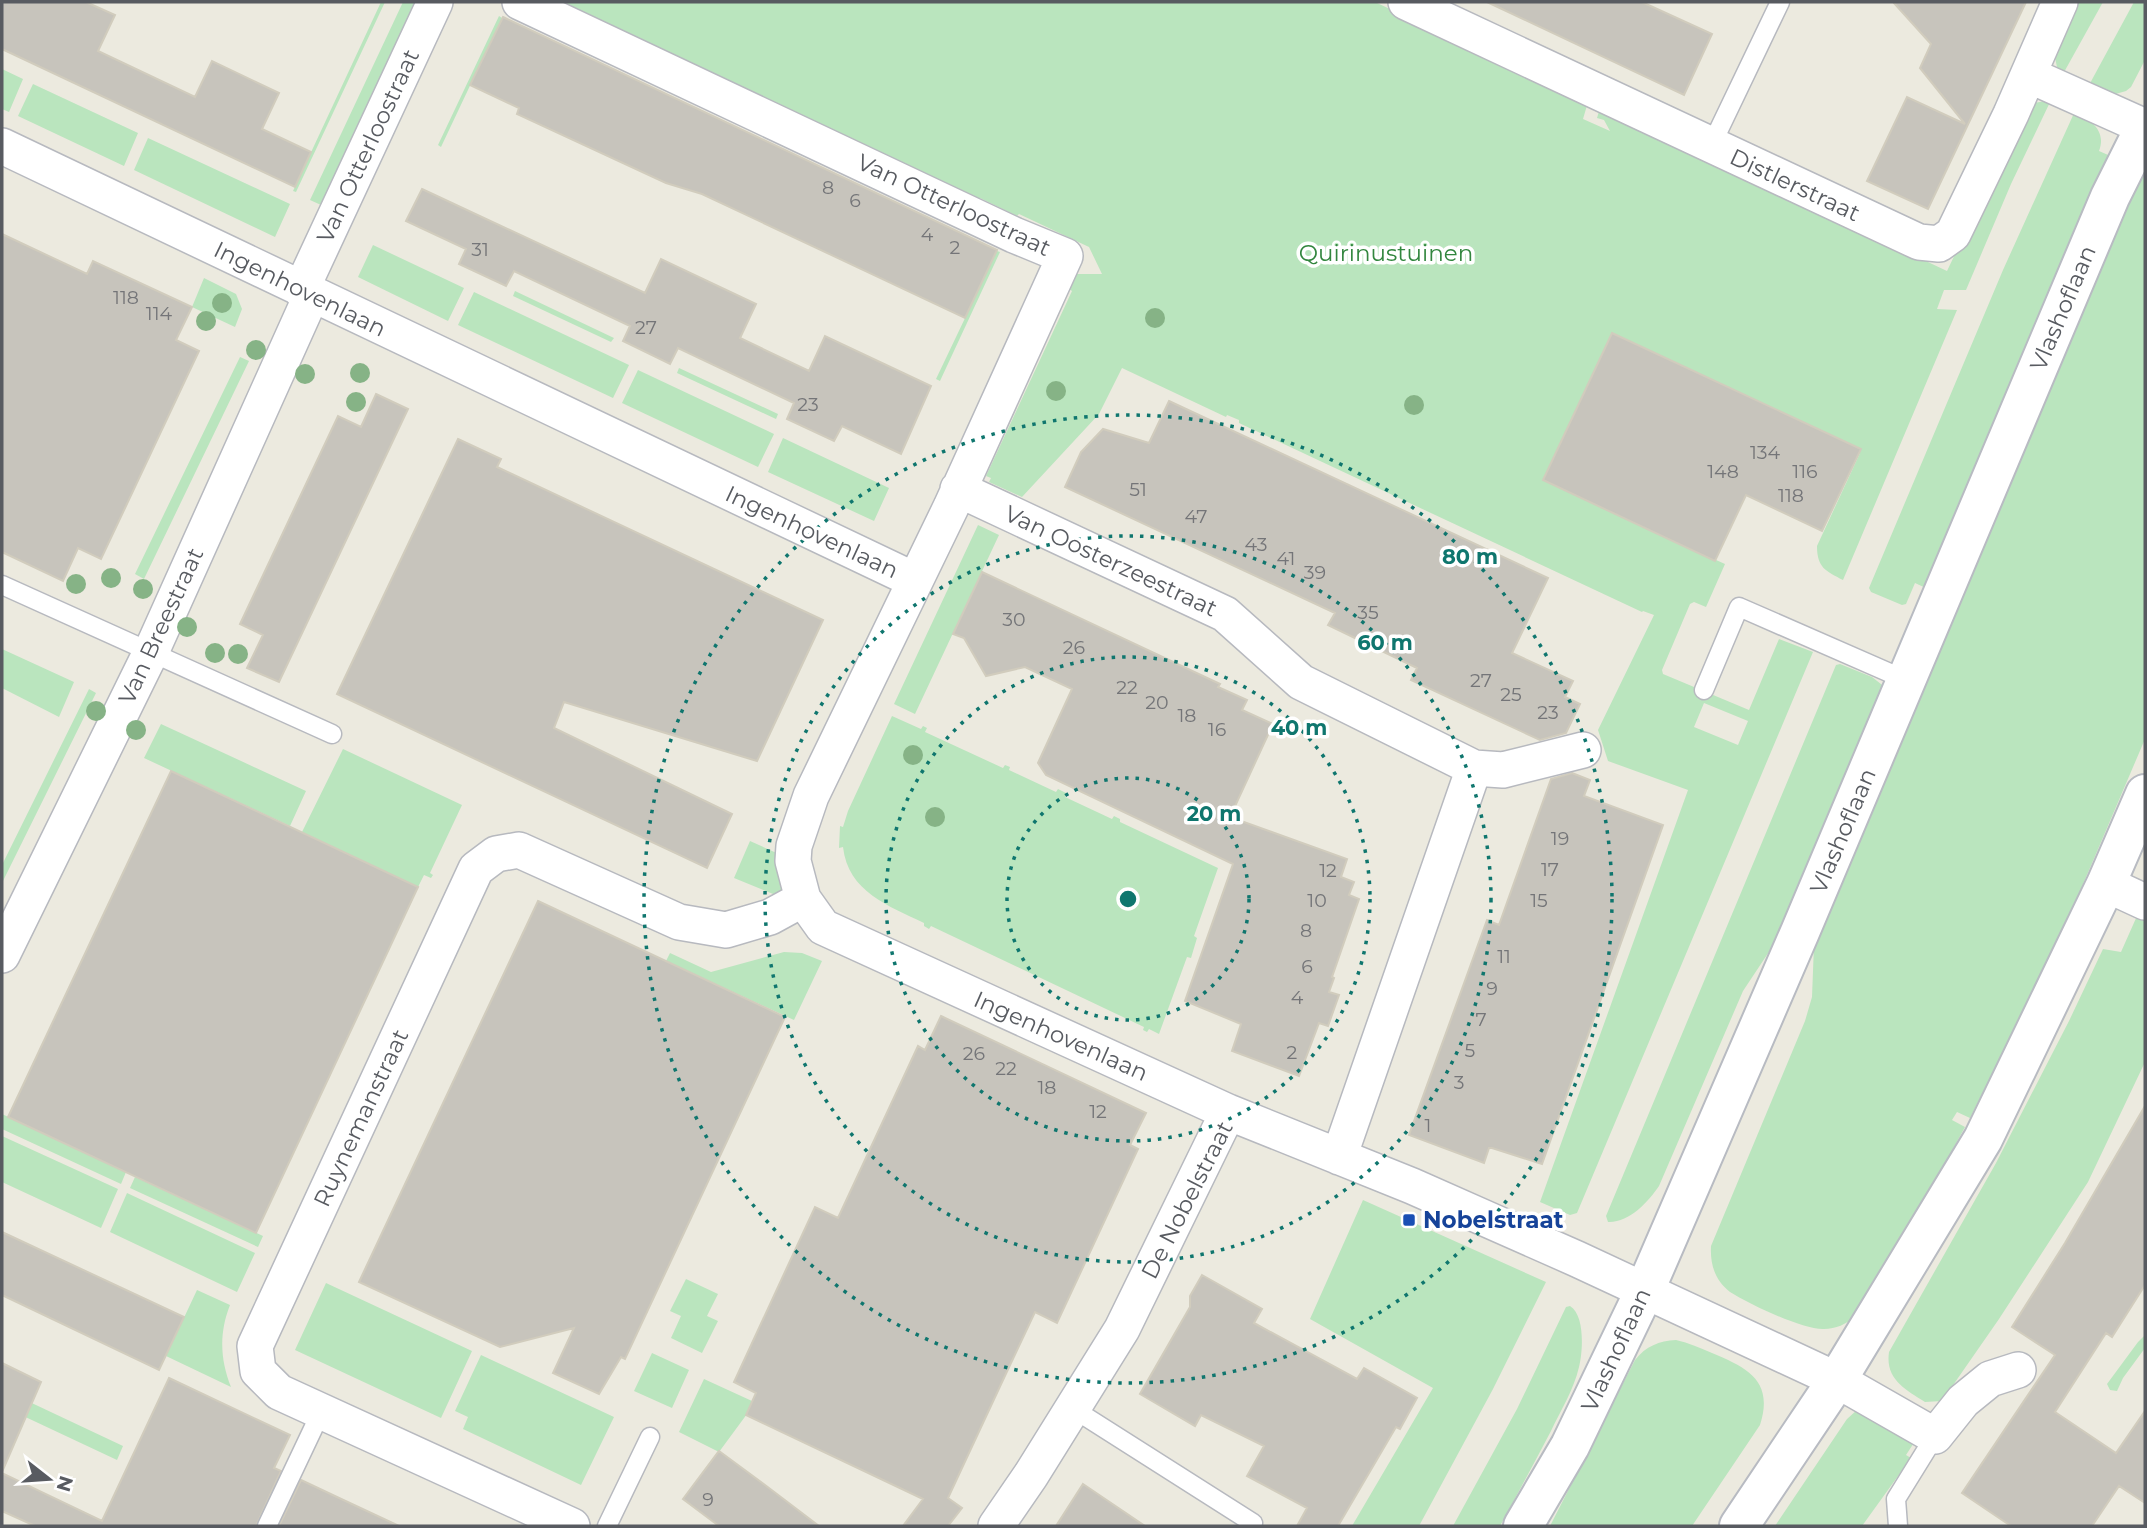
<svg xmlns="http://www.w3.org/2000/svg" width="2147" height="1528" font-family="Montserrat,sans-serif">
	<style>
		.green { fill: #bae5be; fill-rule: evenodd }
		.building { fill: #c7c4bc; stroke: #d1ccbd; stroke-width: 2 }
		.lines { fill: none; stroke-linecap: round; stroke-linejoin: round }
		.lane-casing { stroke: #b7b9bf; stroke-width: 21 }
		.street-casing { stroke: #b7b9bf; stroke-width: 38 }
		.secondary-casing { stroke: #b8bbc2; stroke-width: 42 }
		.lane { stroke: #fff; stroke-width: 18 }
		.street { stroke: #fff; stroke-width: 35 }
		.secondary { stroke: #fff; stroke-width: 38 }
		.tree { fill: #86b386 }
		.ring { fill: none; stroke: #0f766e; stroke-width: 3.5; stroke-dasharray: 3.5 7 }
		.transit-dot { fill: #1a4fb4; stroke: #fff; stroke-width: 2.5 }
		.labels { text-anchor: middle; dominant-baseline: central; stroke-width: 7; stroke-linejoin: round; paint-order: stroke }
		.number-label { font-size: 19px; fill: #747578 }
		.street-label { font-size: 23px; fill: #585b61; stroke: #fff }
		.park-label { font-size: 23px; fill: #32863e; stroke: #fff }
		.transit-label { font-size: 23px; font-weight: bold; fill: #164399; stroke: #fff; text-anchor: start }
		.centre { fill: #0f766e; stroke: #fff; stroke-width: 3.5 }
		.ring-label { font-size: 21px; text-anchor: middle; font-weight: bold; fill: #0f766e; stroke: #fff; stroke-width: 7; stroke-linejoin: round; paint-order: stroke }
	</style>
	<rect width="100%" height="100%" fill="#eceadf"/>
	<path class="green" d="M381,2h4l-89,190 -3,-1z
		M403,2h13l-95,203 -11,-5z
		M555,2h820l213,100 -5,17 27,12 -6,-11 -7,-2 3,-10 347,163 76,-159 11,-9 17,-3 -40,84 -45,106h-22l-7,19 20,1 -114,270c-17,-9 -26,-12 -26,-34l43,-93 -1,-4 -246,-116 -70,146 172,82 1,-1 9,4 -19,43 -12,-5 -4,2 -28,66 1,4 86,36 30,-71 34,13 -236,561 -7,2 -30,-13 148,-412 -80,-29 -10,-31 56,-115 -11,-4 -1,1 -403,-189v-3l-12,-5 -1,2 -104,-49 -23,46 -77,83 -33,-15 2,-4 -5,-2 86,-185 -4,-3 7,-14h27l-13,-27 -70,-33 -2,2 -37,-18 -2,2zM1704,703l44,18 -10,24 -44,-18z
		M2074,2h29l-40,72 -6,-7 -3,-14z
		M2134,2h11v58l-14,27 -5,4 -14,4 -24,-8z
		M499,16l3,2 -61,129 -3,-2z
		M2,69l21,10 -14,33 -7,-3z
		M33,84l105,49 -14,33 -106,-50z
		M2075,111c15,9 32,19 24,40l16,7 -185,432 -15,-7 -9,21 -4,1 -31,-13 -2,-4 134,-318z
		M148,138l142,66 -15,33 -141,-67z
		M2145,158v581l-70,164 -52,110 -53,105 -13,-6 -5,8 13,7 -49,89 -61,101c-9,7 -19,12 -31,12 -21,1 -75,-25 -94,-37 -15,-12 -20,-27 -19,-46l94,-225 7,-24 2,-52 5,-22 281,-669z
		M373,245l91,43 -16,33 -90,-44z
		M997,251l3,1 -60,129 -4,-2z
		M204,278l32,16 6,15 -7,18 -43,-20z
		M515,291l99,47 -3,4 -98,-46z
		M474,292l155,73 -16,33 -155,-73z
		M240,357l9,4 -105,218 -9,-5z
		M679,368l99,46 -2,5 -99,-46z
		M638,370l136,64 -16,33 -136,-64z
		M783,438l106,50 -15,33 -106,-49z
		M978,525l21,10 -84,179 -21,-10z
		M2,649l72,33 -15,35 -57,-29z
		M1840,664l32,13 14,11 -82,211 -61,92 -84,195c-11,16 -30,37 -51,36l-2,-6 230,-551z
		M89,689l7,4 -94,190v-18z
		M892,716l29,13 2,-3 4,2 -2,4 78,36 2,-3 5,2 -1,3 47,22 2,-3 8,4 -1,4 47,22 2,-3 6,3v3l98,46 -24,68 3,2 -6,20 -4,-1 -28,77 -10,-5 -2,3 -4,-2 1,-3 -213,-101 -2,3 -5,-3v-3c-35,-17 -76,-31 -81,-76l-4,1 1,-22 3,1 5,-16z
		M161,724l145,67 -16,35 -146,-68z
		M343,749l119,56 -32,68 3,2 -2,3 -7,-3 -6,12 -116,-55z
		M750,841l31,14 2,43 -49,-20z
		M2141,907l4,2v153l-57,120 -89,137 -57,82 -17,1c-20,-13 -40,-23 -36,-50l107,-189 73,-142 34,-72 18,3z
		M784,952l18,1 20,8 -28,59 -128,-59 4,-8 41,19z
		M2,1114l124,58 -5,12 -119,-55z
		M2,1136l116,53 -17,39 -99,-46z
		M135,1177l128,59 -5,11 -128,-59z
		M127,1193l128,60 -18,39 -127,-60z
		M1363,1200l183,82 -53,107 -74,137h-67l81,-138 -123,-69z
		M686,1279l32,15 -11,22 11,5 -16,32 -31,-15 10,-22 -11,-5z
		M326,1283l146,68 -31,67 -146,-68z
		M197,1290l33,15c-11,28 -10,54 1,82l-65,-31z
		M1570,1306c15,9 13,45 9,61 -5,22 -18,43 -28,64 -17,32 -34,64 -51,95h-47l64,-117 49,-102z
		M2145,1335v13l-22,30 -6,13 -7,-1 -3,-6 31,-42z
		M1676,1340c13,3 24,8 36,13 36,15 62,28 48,72l-68,101h-142l85,-166c11,-14 24,-19 41,-20z
		M652,1353l37,17 -17,38 -38,-17z
		M481,1355l133,62 -33,68 -118,-56 5,-12 -13,-6z
		M704,1379l48,22 -5,13 -28,38 -40,-20z
		M2,1389l121,57 -6,14 -115,-54z
		M1857,1410l62,25 -13,20 5,3 -49,68h-87l72,-107z"/>
	<path class="building" d="M2,2h84l29,13 -17,36 97,46 17,-36 67,32 -17,36 49,23 -16,35 -293,-138z
		M1487,2h155l70,32 -28,61z
		M1893,2h133l-98,207 -61,-28 40,-84 58,27 -45,-56 11,-24z
		M503,17l494,233 -32,68 -263,-124 -36,-11 -149,-69 2,-6 -49,-23z
		M422,189l223,104 16,-34 95,45 -16,34 69,33 16,-35 106,50 -30,68 -59,-28 -8,15 -47,-22 7,-16 -116,-55 -8,16 -47,-23 7,-15 -116,-55 -8,15 -47,-22 7,-15 -60,-28z
		M2,234l85,40 6,-13 99,46 -16,33 23,11 -98,208 -23,-11 -15,33 -61,-29z
		M1612,333l249,116 -39,82 -76,-36 -31,66 -172,-81z
		M376,394l32,15 -129,273 -32,-14 16,-33 -23,-11 98,-208 23,11z
		M1169,401l379,177 -36,75 61,28 -8,16 15,7 -14,29 -26,7 -129,-60 6,-12 -89,-43 7,-12 -270,-126 16,-35 22,-23 46,14z
		M458,439l43,20 -4,8 326,153 -66,141 -193,-59 -10,26 178,86 -25,54 -370,-174z
		M982,572l238,112 -2,3 29,13 -5,10 31,14 -43,93 117,42 -6,18 13,5 -5,13 10,4 -27,78 2,1 -5,14 10,3 -11,31 -9,-3 -20,53 -67,-25 9,-27 -56,-23 48,-137 -187,-89 -8,-12 34,-74 -47,-22 -39,9 -22,-38 -11,-4z
		M171,771l247,116 -162,346 -248,-116z
		M1572,773l18,7 -6,16 79,29 -121,339 -50,-16h-3l-5,15 -75,-28 78,-215 12,5 52,-146z
		M538,901l247,116 -160,342 -4,-2 -22,37 -46,-21 21,-45 -74,19 -141,-65z
		M941,1016l205,97 -16,32 8,4 -81,174 -22,-11 -32,68 -55,118 14,10 -14,18h-45l20,-27 -177,-84 10,-22 -22,-11 81,-175 23,11 80,-172 7,4z
		M2145,1106v179l-33,52 -6,-4 -51,79 61,41 29,-42v92l-26,-17 -27,40h-81l-49,-33 93,-138 -43,-28 53,-84z
		M2,1232l182,85 -25,53 -157,-75z
		M1202,1275l60,34 -8,14 103,56 7,-11 53,30 -17,31 -4,-2 -58,99h-41l10,-18 -60,-32 17,-30 -63,-31 -6,11 -55,-32 50,-87v-11z
		M2,1363l39,19 -39,90z
		M169,1378l121,57 -16,33 7,3 -25,55h-221l-33,-15v-38l100,48z
		M719,1451l50,37 50,38h-100l-36,-27z
		M301,1480l36,17 62,29h-120z
		M1083,1484l62,42h-89z"/>
	<g class="lines">
		<g class="lane-casing">
			<path id="lane" d="M1711,146l69,-144
				M2,585l330,149
				M1704,690l35,-83 167,73
				M1072,1408l181,115
				M267,1526l54,-114
				M607,1526l43,-89
				M1898,1526l-2,-27 39,-63"/>
		</g>
		<g class="street-casing">
			<path id="street" d="M520,2l494,233 51,21 -114,251 -140,289 -17,50 -1,15 10,38 20,28 405,185
				M1406,2l513,240 20,2 14,-10 58,-120 49,-112
				M2029,75l116,52
				M2,146l912,434
				M301,290l134,-288
				M958,489l267,125 76,68 173,86 -135,389
				M1474,768l29,2 80,-20
				M2106,884l39,18
				M2,955l149,-303 161,-358
				M572,1526l-293,-134 -21,-21 -3,-25 221,-477 20,-15 23,-4 160,72 47,8 44,-13 33,-18
				M996,1526l35,-51 91,-146 106,-217 184,74 165,73 260,121 98,56 28,-35 27,-22 28,-9"/>
		</g>
		<g class="secondary-casing">
			<path id="secondary" d="M1523,1526l47,-80 75,-156 155,-358 310,-735 35,-70
				M1739,1526l98,-146 146,-241 123,-255 39,-90"/>
		</g>
		<use href="#lane" class="lane"/>
		<use href="#street" class="street"/>
		<use href="#secondary" class="secondary"/>
	</g>
	<g class="tree">
		<circle cx="222" cy="303" r="10"/>
		<circle cx="1155" cy="318" r="10"/>
		<circle cx="206" cy="321" r="10"/>
		<circle cx="256" cy="350" r="10"/>
		<circle cx="360" cy="373" r="10"/>
		<circle cx="305" cy="374" r="10"/>
		<circle cx="1056" cy="391" r="10"/>
		<circle cx="356" cy="402" r="10"/>
		<circle cx="1414" cy="405" r="10"/>
		<circle cx="111" cy="578" r="10"/>
		<circle cx="76" cy="584" r="10"/>
		<circle cx="143" cy="589" r="10"/>
		<circle cx="187" cy="627" r="10"/>
		<circle cx="215" cy="653" r="10"/>
		<circle cx="238" cy="654" r="10"/>
		<circle cx="96" cy="711" r="10"/>
		<circle cx="136" cy="730" r="10"/>
		<circle cx="913" cy="755" r="10"/>
		<circle cx="935" cy="817" r="10"/>
	</g>
	<g class="ring">
		<circle cx="1128" cy="899" r="121"/>
		<circle cx="1128" cy="899" r="242"/>
		<circle cx="1128" cy="899" r="363"/>
		<circle cx="1128" cy="899" r="484"/>
	</g>
	<rect class="transit-dot" x="1402" y="1213" width="14" height="14" rx="3.5"/>
	<g class="labels">
		<g class="number-label">
			<text x="828" y="187">8</text>
			<text x="855" y="200">6</text>
			<text x="927" y="234">4</text>
			<text x="955" y="247">2</text>
			<text x="480" y="249">31</text>
			<text x="126" y="297">118</text>
			<text x="159" y="313">114</text>
			<text x="646" y="327">27</text>
			<text x="808" y="404">23</text>
			<text x="1765" y="452">134</text>
			<text x="1723" y="471">148</text>
			<text x="1805" y="471">116</text>
			<text x="1138" y="489">51</text>
			<text x="1791" y="495">118</text>
			<text x="1196" y="516">47</text>
			<text x="1256" y="544">43</text>
			<text x="1286" y="558">41</text>
			<text x="1315" y="572">39</text>
			<text x="1368" y="612">35</text>
			<text x="1014" y="619">30</text>
			<text x="1074" y="647">26</text>
			<text x="1481" y="680">27</text>
			<text x="1127" y="687">22</text>
			<text x="1511" y="694">25</text>
			<text x="1157" y="702">20</text>
			<text x="1548" y="712">23</text>
			<text x="1187" y="715">18</text>
			<text x="1217" y="729">16</text>
			<text x="1560" y="838">19</text>
			<text x="1550" y="869">17</text>
			<text x="1328" y="870">12</text>
			<text x="1317" y="900">10</text>
			<text x="1539" y="900">15</text>
			<text x="1306" y="930">8</text>
			<text x="1504" y="956">11</text>
			<text x="1307" y="966">6</text>
			<text x="1492" y="988">9</text>
			<text x="1297" y="997">4</text>
			<text x="1481" y="1019">7</text>
			<text x="1470" y="1050">5</text>
			<text x="1292" y="1052">2</text>
			<text x="974" y="1053">26</text>
			<text x="1006" y="1068">22</text>
			<text x="1459" y="1082">3</text>
			<text x="1047" y="1087">18</text>
			<text x="1098" y="1111">12</text>
			<text x="1428" y="1125">1</text>
			<text x="708" y="1499">9</text>
		</g>
		<g class="street-label">
			<text transform="translate(368 146) rotate(-65)">Van Otterloostraat</text>
			<text transform="translate(1795 185) rotate(25)">Distlerstraat</text>
			<text transform="translate(954 205) rotate(25)">Van Otterloostraat</text>
			<text transform="translate(300 289) rotate(26)">Ingenhovenlaan</text>
			<text transform="translate(2063 308) rotate(-67)">Vlashoflaan</text>
			<text transform="translate(812 532) rotate(25)">Ingenhovenlaan</text>
			<text transform="translate(1111 561) rotate(25)">Van Oosterzeestraat</text>
			<text transform="translate(161 626) rotate(-65)">Van Breestraat</text>
			<text transform="translate(1843 831) rotate(-67)">Vlashoflaan</text>
			<text transform="translate(1061 1036) rotate(24)">Ingenhovenlaan</text>
			<text transform="translate(361 1118) rotate(-65)">Ruynemanstraat</text>
			<text transform="translate(1187 1200) rotate(-63)">De Nobelstraat</text>
			<text transform="translate(1616 1350) rotate(-65)">Vlashoflaan</text>
		</g>
		<g class="park-label">
			<text x="1386" y="253">Quirinustuinen</text>
		</g>
		<g class="transit-label">
			<text x="1423" y="1220">Nobelstraat</text>
		</g>
	</g>
	<circle cx="1128" cy="899" r="10" class="centre"/>
	<g class="ring-label">
		<text x="1470" y="564">80 m</text>
		<text x="1385" y="650">60 m</text>
		<text x="1299" y="735">40 m</text>
		<text x="1214" y="821">20 m</text>
	</g>
	<rect width="2147" height="1528" fill="none" stroke="#585b61" stroke-width="7"/>
	<g transform="translate(49 1479) rotate(107)" stroke="#ffffff" stroke-width="5" paint-order="stroke">
	<path d="M0-5L12 26L0 18L-12 26Z" fill="#585b61"/>
	<text y="-10" font-size="19" font-weight="bold" text-anchor="middle" fill="#585b61">N</text>
	</g>
</svg>
